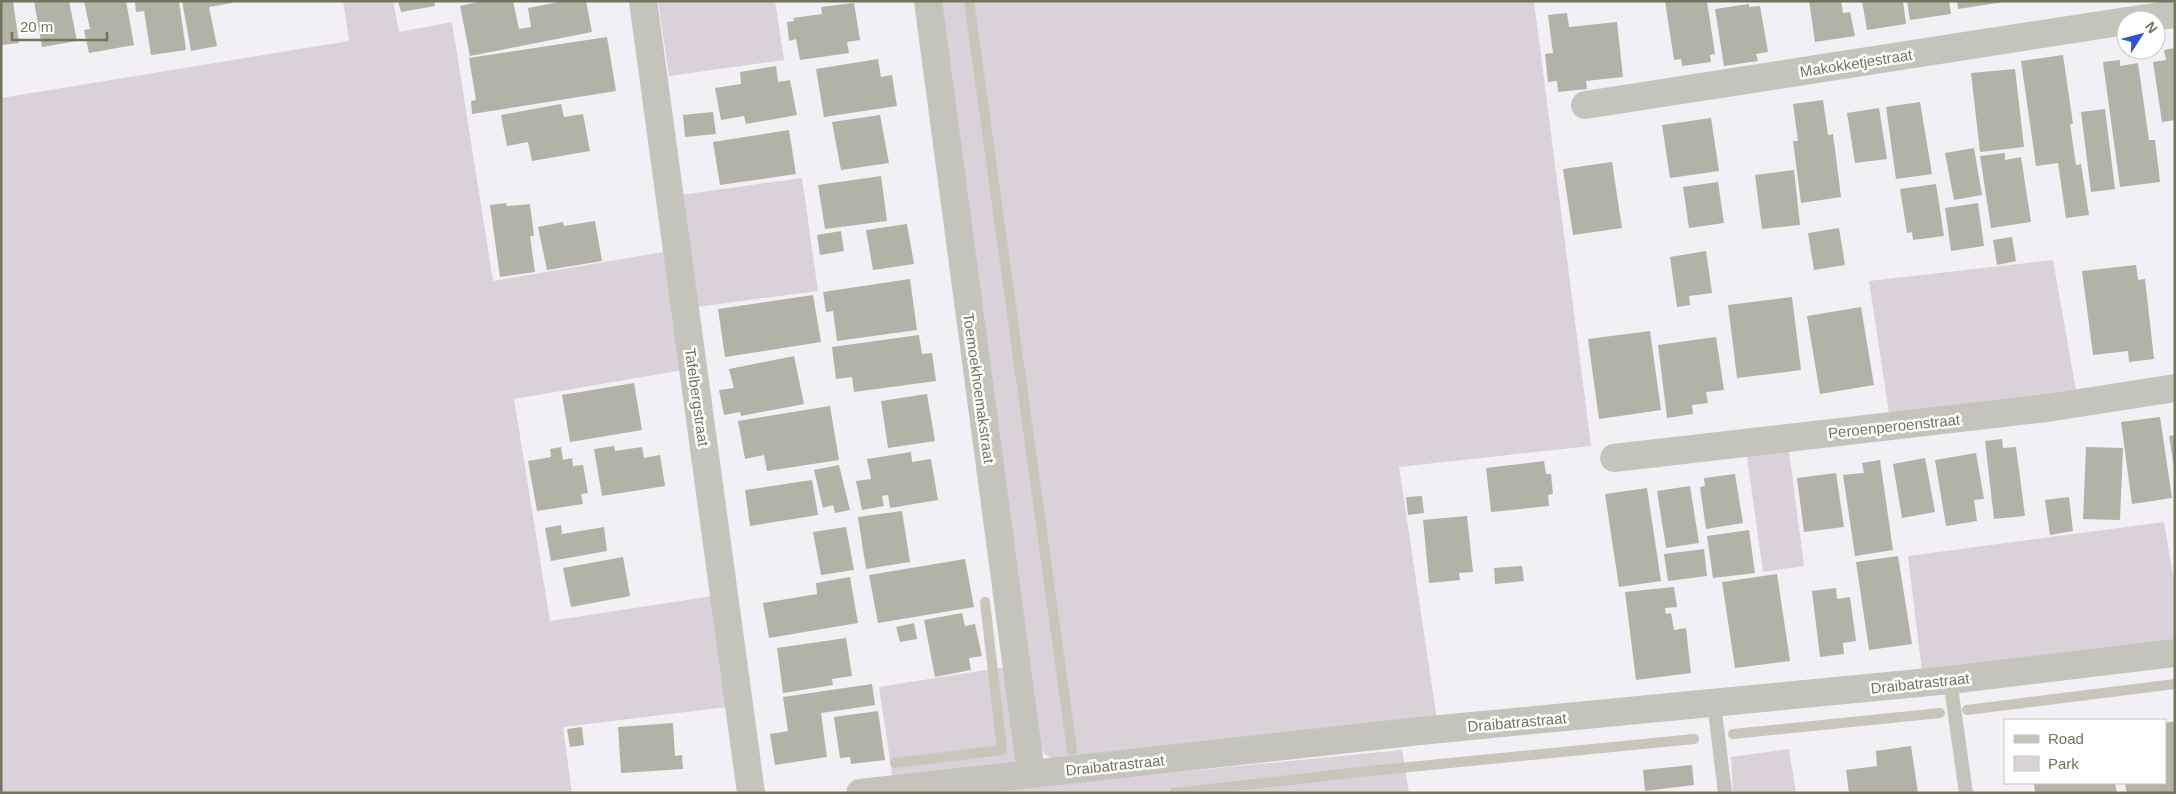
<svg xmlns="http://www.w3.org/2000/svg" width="2176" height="794" font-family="Arial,sans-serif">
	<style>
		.green { fill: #dad1d9 }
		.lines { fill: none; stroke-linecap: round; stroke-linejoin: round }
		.stream { stroke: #c8c5ba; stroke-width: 10 }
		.building { fill: #b3b2a6 }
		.service { stroke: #c4c4bd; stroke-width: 14 }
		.minor { stroke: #c4c4bd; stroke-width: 28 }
		.labels { text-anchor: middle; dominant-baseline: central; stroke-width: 5; stroke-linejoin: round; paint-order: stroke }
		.street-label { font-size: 15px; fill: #74745c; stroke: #fff }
	</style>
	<rect width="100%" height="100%" fill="#f2f0f4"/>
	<path class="green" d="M343,1h50l6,31 53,-10 41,259 170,-29 20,118 -169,29 36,222 163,-25 14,111 -164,20 9,66h-571v-695l348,-57z
		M658,1h117l9,59 -115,16z
		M939,1h595l57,445 -192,21 38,253 -381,42 -12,-9 -6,-12z
		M802,178l16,113 -122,16 -15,-112z
		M2053,260l24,136 -187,24 -21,-139z
		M1788,444l16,122 -41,6 -17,-122z
		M2164,522l11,65v52l-253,33 -14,-116z
		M1005,667l11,90 -2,6 -121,17 -14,-93z
		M1789,749l7,44h-63l-2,-36z
		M1402,750l7,43h-423v-2z"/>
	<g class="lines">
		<path class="stream" d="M969,1l103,749
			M1967,710l208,-26
			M1733,734l207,-21
			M895,763l107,-13 -17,-148
			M1174,793l195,-22 325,-32"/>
	</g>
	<path class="building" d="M1,1h12l6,42 -18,2z
		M34,1h35l8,40 -35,6z
		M84,1h42l8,44 -45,8 -5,-23 6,-1z
		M135,1h44l7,49 -35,5 -7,-44 -8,1z
		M182,1h49l1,2 -23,4 8,39 -26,5z
		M398,1h36l1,5 -34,6z
		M483,1h30l6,28 12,-2 -3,-19 36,-7h22l6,31 -122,24 -10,-50z
		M1665,1h42l8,53 -5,1 1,7 -29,4 -1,-7 -7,1z
		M1809,1h32l2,12 7,-1 5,24 -40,6z
		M1862,1h41l3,23 -39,6z
		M1907,1h42l2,13 -41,6z
		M1957,1h47v1l-46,7z
		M854,3l6,37 -13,2 2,11 -49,7 -4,-21 -7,2 -2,-19 7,-1 -1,-3 29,-4 -1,-7z
		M1749,4v3l11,-1 8,46 -12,2 2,7 -34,5 -9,-57z
		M1567,13l2,14 48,-5 6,55 -37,4 1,8 -29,3 -1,-11 -9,1 -3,-28 8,-1 -5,-38z
		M607,37l9,54 -144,23 -1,-13 5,-1 -7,-42z
		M2175,48v72l-13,2 -9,-60 13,-2 -2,-10z
		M2063,55l10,69h-3l6,41 5,-1 8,51 -23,3 -8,-55 -22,3 -15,-105z
		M878,59l3,18 11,-2 5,31 -73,11 -8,-48z
		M2120,60v6l18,-3 11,77h6l5,42 -40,5 -17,-125z
		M776,66l2,16 12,-2 7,35 -51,9 -2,-8 -23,4 -6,-32 26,-4 -1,-12z
		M2015,69l9,78 -44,5 -9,-79z
		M1823,100l5,35 5,-1 8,63 -40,6 -8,-62h5l-5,-37z
		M1920,102l12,72 -36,5 -10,-72z
		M561,104l3,13 19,-3 7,37 -58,10 -4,-19 -21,4 -6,-31z
		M1879,108l8,51 -32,4 -8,-50z
		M2105,109l10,80 -24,3 -10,-80z
		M713,112l3,22 -31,3 -2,-22z
		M880,115l9,48 -48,7 -9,-48z
		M1711,118l8,53 -49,7 -8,-53z
		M789,130l7,44 -76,11 -7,-43z
		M1974,148l8,47 -28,5 -9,-47z
		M2005,153v7l16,-3 10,65 -40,6 -11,-72z
		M1612,162l10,66 -49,7 -10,-66z
		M1794,170l6,55 -38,4 -7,-54z
		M881,176l6,45 -62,8 -7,-44z
		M1718,182l6,41 -35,5 -6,-41z
		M1936,184l8,52 -31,4 -1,-8 -5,1 -7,-44z
		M506,203l1,3 23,-2 4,32h-4l5,36 -35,5 -10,-72z
		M1978,203l6,43 -33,5 -6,-43z
		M595,221l7,40 -55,9 -9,-43 25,-5 1,4z
		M907,224l7,40 -41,6 -7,-40z
		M1839,228l6,37 -31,5 -6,-37z
		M841,231l3,20 -24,4 -3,-20z
		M2012,237l4,24 -19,4 -4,-25z
		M1706,251l6,42 -23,3 1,9 -13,2 -7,-50z
		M2136,265l2,15 7,-1 9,80 -25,3 -1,-11 -35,4 -11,-84z
		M910,279l7,51 -80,11 -4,-30 -7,1 -3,-20z
		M813,295l8,47 -96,15 -7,-48z
		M1792,297l9,73 -64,8 -9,-73z
		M1861,307l13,78 -54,9 -13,-78z
		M1650,331l11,79 -62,9 -11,-80z
		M919,335l3,19 10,-1 4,28 -82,11 -2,-15 -16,2 -4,-32z
		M1716,337l8,53 -18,2 2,11 -16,2 1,9 -26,4 -9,-73z
		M794,356l10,48 -63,12 -1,-4 -16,3 -5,-25 15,-2 -5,-19z
		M634,383l8,47 -72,12 -8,-47z
		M927,394l8,47 -47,7 -7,-47z
		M830,406l9,54 -72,11 -3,-16 -19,4 -7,-38z
		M2160,417l12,81 -40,6 -11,-82z
		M2175,435v33h-1l-5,-32z
		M2002,439l1,9 13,-1 9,69 -31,3 -9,-78z
		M614,446l1,5 27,-4 2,11 16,-3 5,31 -63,10 -8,-47z
		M561,447l2,13 9,-2 1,8 10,-1 5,28 -7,1 2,10 -46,7 -9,-50 23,-4 -1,-8z
		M2086,447l37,1 -3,72 -37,-1z
		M911,452l1,10 19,-3 7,41 -48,8 -2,-13 -6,1 2,10 -22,4 -6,-29 15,-2 -4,-20z
		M1976,453l8,46 -10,1 3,21 -31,5 -11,-66z
		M1925,458l10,54 -33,6 -9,-54z
		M1880,460l13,90 -38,6 -12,-81 21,-2 -2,-10z
		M1544,461l2,13h5l2,20 -5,1 1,11 -58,6 -5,-44z
		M839,465l11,45 -15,3 -2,-8 -10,3 -9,-38z
		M1836,473l8,54 -40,5 -7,-54z
		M1735,474l8,49 -37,6 -6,-42 5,-1 -1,-8z
		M812,480l6,35 -68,11 -5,-36z
		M1690,486l9,57 -33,5 -9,-57z
		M1647,488l14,93 -42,6 -14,-93z
		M1422,496l2,17 -16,2 -2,-18z
		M2069,497l4,34 -23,4 -5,-35z
		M902,511l8,51 -44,7 -8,-52z
		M1467,516l6,56 -14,1 1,7 -31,3 -6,-63z
		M561,525l1,9 42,-7 3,24 -56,10 -6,-33z
		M846,527l8,43 -33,5 -8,-43z
		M1749,530l6,43 -42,5 -6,-42z
		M1704,549l3,27 -39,5 -4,-27z
		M1898,556l14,88 -43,6 -13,-88z
		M623,557l7,39 -59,11 -8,-39z
		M965,559l9,48 -96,16 -9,-48z
		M1522,566l2,15 -29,3 -1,-16z
		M1777,574l13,87 -55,7 -13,-86z
		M850,577l8,46 -89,15 -6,-35 54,-9 -1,-11z
		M1674,587l3,20 -12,1 1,6 5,-1 3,17 12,-2 5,45 -55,7 -11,-88z
		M1836,588l1,11 13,-2 6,44 -13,2 1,11 -24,3 -8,-66z
		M962,613l3,13 10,-2 7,32 -13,2 2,12 -36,7 -11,-57z
		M914,623l3,16 -17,3 -4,-15z
		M846,638l6,38 -20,3 1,6 -50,8 -6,-45z
		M872,684l3,21 -54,8 6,44 -52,8 -5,-31 18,-3 -5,-34z
		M878,711l7,49 -34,4 -1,-7 -10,1 -6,-41z
		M2175,721v72h-48l-2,-10h40v-60z
		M673,723l2,33 7,-1 1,14 -62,4 -3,-46z
		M582,727l2,18 -14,2 -3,-18z
		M1911,746l7,47h-69l-3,-23 31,-4 -1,-15z
		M1692,765l2,20 -49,6 -2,-21z
		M2034,783h81l2,10h-82z"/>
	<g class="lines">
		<path class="service" d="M1950,680l16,113
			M1714,703l11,90"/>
		<path class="minor" d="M643,1l108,792
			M928,1l103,773
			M2133,20l42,-6
			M1585,105l541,-84
			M1614,458l433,-50 128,-20
			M860,793l560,-62 530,-51 225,-27"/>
	</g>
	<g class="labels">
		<g class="street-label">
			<text transform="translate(1856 63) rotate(-9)">Makokketjestraat</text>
			<text transform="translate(979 388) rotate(82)">Toemoekhoemakstraat</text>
			<text transform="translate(697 397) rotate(82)">Tafelbergstraat</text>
			<text transform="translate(1894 426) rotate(-6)">Peroenperoenstraat</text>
			<text transform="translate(1920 683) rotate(-6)">Draibatrastraat</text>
			<text transform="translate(1517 722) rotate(-5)">Draibatrastraat</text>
			<text transform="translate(1115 765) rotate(-6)">Draibatrastraat</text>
		</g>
	</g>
	<rect width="2176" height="794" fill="none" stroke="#74745c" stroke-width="5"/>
	<rect x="2004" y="719" width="162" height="65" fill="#ffffff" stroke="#c7c7be"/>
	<rect x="2014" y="735" width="25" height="8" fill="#c4c4bd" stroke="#c7c7be"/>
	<text x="2048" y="744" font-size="15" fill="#74745c">Road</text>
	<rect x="2014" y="756" width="25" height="15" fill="#dad1d9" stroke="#c7c7be"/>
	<text x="2048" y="769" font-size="15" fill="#74745c">Park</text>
	<g transform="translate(2141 35) rotate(54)"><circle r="24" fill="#ffffff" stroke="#c7c7be"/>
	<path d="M0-4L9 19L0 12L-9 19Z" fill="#2c52d7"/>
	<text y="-8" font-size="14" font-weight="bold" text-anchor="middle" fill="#74745c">N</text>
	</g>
	<path d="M12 32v8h95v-8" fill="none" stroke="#74745c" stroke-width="2.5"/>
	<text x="20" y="32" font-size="15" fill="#74745c" stroke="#ffffff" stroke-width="4" paint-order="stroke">20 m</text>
</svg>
